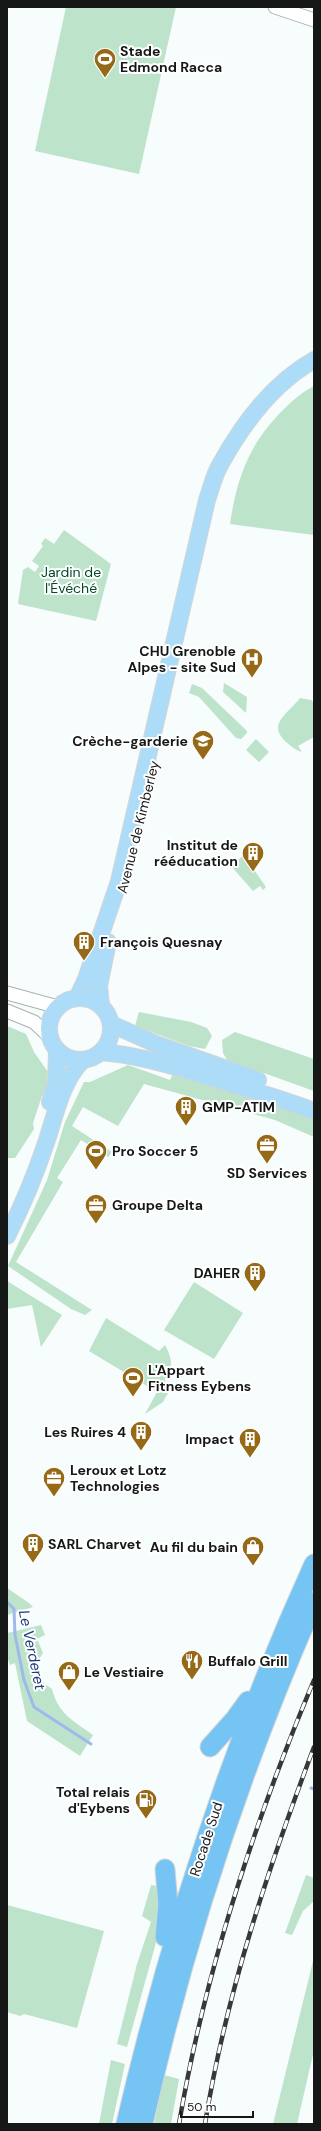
<svg xmlns="http://www.w3.org/2000/svg" width="321" height="2131" font-family="'DM Sans',sans-serif">
	<style>
		.green { fill: #bde3ca }
		.lines { fill: none; stroke-linecap: round; stroke-linejoin: round }
		.stream { stroke: #9fb9ec; stroke-width: 3 }
		.minor-casing { stroke: #abb0b0; stroke-width: 15 }
		.major-casing { stroke: #d5d5d5; stroke-width: 18 }
		.highway-casing { stroke: #d5d5d5; stroke-width: 21 }
		.minor { stroke: #fff; stroke-width: 13 }
		.major { stroke: #addcf8; stroke-width: 16 }
		.highway { stroke: #76c4f3; stroke-width: 19 }
		.rail-casing { stroke: #373939; stroke-width: 4.5 }
		.rail { stroke: #fff; stroke-width: 3; stroke-dasharray: 9; stroke-linecap: butt }
		.labels { text-anchor: middle; dominant-baseline: central; stroke-width: 4; stroke-linejoin: round; paint-order: stroke }
		.poi-label { font-size: 14px; font-weight: bold; fill: #161818; stroke: #fff; text-anchor: start }
		.park-label { font-size: 14px; fill: #004929; stroke: #fff }
		.street-label { font-size: 14px; fill: #161818; stroke: #fff }
		.water-label { font-size: 15px; font-style: italic; fill: #24407c; stroke: #fff }
	</style>
	<rect width="100%" height="100%" fill="#f7fcfd"/>
	<path class="green" d="M66,7h110l-37,167 -104,-23z
		M314,386v149l-84,-11c7,-47 19,-80 53,-114 9,-9 19,-18 31,-24z
		M64,530l47,34 -15,57 -78,-17 5,-34 5,-3 7,5 4,-6 -7,-5 11,-15 -2,-2 4,-6 9,6z
		M224,683l23,14 -1,16 -23,-21z
		M192,684l10,4 45,43v2l-6,6 -5,-1 -37,-41 -10,-4z
		M300,698l11,2 3,3v34l-16,9 4,6c-7,-2 -11,-6 -16,-10 -20,-18 3,-29 14,-44z
		M256,739l13,13 -10,10 -13,-12z
		M244,855l22,32 -3,3 -3,-4 -7,5 -22,-25z
		M139,1012l52,10 16,6 5,8 -7,13 -16,-3 -54,-20z
		M7,1026l19,8 8,18 14,20 -2,20 -4,4 -9,27 1,6 -19,29h-8z
		M235,1032l79,27v32l-87,-31 -4,-7 -1,-13z
		M128,1065l42,15 4,-9 140,45v21l-39,-17 -131,-36 -26,42 -35,-19 -11,19 40,26 -4,5 -27,-17 -24,38 6,4 -47,80 76,48 -7,5 -14,-6 -63,-43 39,-86 18,-58 19,-40h6z
		M7,1281l55,34 -21,32 -9,-42 -25,4z
		M194,1282l49,31 -29,46 -50,-29z
		M106,1318l53,33 6,-6c7,14 9,20 0,34l3,14 -5,9 -18,12 12,-22 -68,-41z
		M7,1588l22,15 4,4 -26,8z
		M41,1625l4,10 -8,4 6,14 -10,16 7,3 -3,6 15,11c6,25 22,32 41,46l-13,21 -53,-35 -12,-58 -5,2 -3,-9v-23z
		M306,1875l8,3v23l-11,10 -11,24 -7,-2z
		M151,1885l11,2 -5,52 -30,108 -10,-3 20,-80 14,-42 -9,-6z
		M7,1905l97,26 -27,97 -53,-14 -4,2 -13,-4z
		M314,1957v93l-17,74h-24z
		M111,2060l14,4 -13,60h-13z
		M164,2075l15,4 -8,45h-17z"/>
	<g class="lines">
		<path class="stream" d="M7,1602l7,7 1,26 9,45 10,27 57,37
			M311,1788l3,1"/>
		<g class="minor-casing">
			<path id="minor" d="M275,7l39,13
				M7,993l51,14
				M7,1011l27,11 16,15"/>
		</g>
		<g class="major-casing">
			<path id="major" d="M49 1029a31 31 0 1 1 62 0a31 31 0 1 1-62 0Z
				M77,998l9,-19 33,-98 88,-381c4,-11 7,-25 13,-35 22,-40 53,-82 94,-105
				M101,1005l-2,-19 9,-44
				M111,1024l45,20 102,36
				M101,1052c36,3 68,13 102,23 37,12 74,22 111,36
				M50,1102l6,-19 1,-33
				M7,1236c16,-31 29,-63 40,-96 9,-28 15,-59 36,-80"/>
		</g>
		<g class="highway-casing">
			<path id="highway" d="M210,1747l25,-28 13,-18
				M165,1869l3,35 -3,33
				M126,2124c45,-193 106,-380 188,-560
				M143,2124c40,-179 97,-354 171,-522"/>
		</g>
		<use href="#minor" class="minor"/>
		<use href="#major" class="major"/>
		<use href="#highway" class="highway"/>
		<g class="rail-casing">
			<path id="rail" d="M179,2124c26,-153 75,-301 135,-444
				M205,2124c21,-130 63,-255 109,-377"/>
		</g>
		<use href="#rail" class="rail"/>
	</g>
	<defs>
		<g id="stadium-pin" transform="scale(1.15)"><path d="M0 17L-7.5 6A9.5 9.5 0 1 1 7.5 6Z" fill="#966917" stroke="#fff"/><path d="M0-5a6.5 5 0 1 0 0 10a6.5 5 0 1 0 0-10ZM-3.5-1.8h7v3.6h-7Z" fill="#fff"/></g>
		<g id="hospital-pin" transform="scale(1.15)"><path d="M0 17L-7.5 6A9.5 9.5 0 1 1 7.5 6Z" fill="#966917" stroke="#fff"/><path d="M-5-5h3v3.5h4V-5h3V5h-3V1.5h-4V5h-3Z" fill="#fff"/></g>
		<g id="school-pin" transform="scale(1.15)"><path d="M0 17L-7.5 6A9.5 9.5 0 1 1 7.5 6Z" fill="#966917" stroke="#fff"/><path d="M0-5L7-2L0 1L-7-2ZM-4 1L0 2.5L4 1V4Q0 6-4 4Z" fill="#fff"/></g>
		<g id="building-pin" transform="scale(1.15)"><path d="M0 17L-7.5 6A9.5 9.5 0 1 1 7.5 6Z" fill="#966917" stroke="#fff"/><path d="M-4-6H4V6H1V3H-1V6H-4ZM-2.5-4.3h1.7v1.8h-1.7ZM.8-4.3h1.7v1.8H.8ZM-2.5-1h1.7V.8h-1.7ZM.8-1h1.7V.8H.8Z" fill="#fff"/></g>
		<g id="office-pin" transform="scale(1.15)"><path d="M0 17L-7.5 6A9.5 9.5 0 1 1 7.5 6Z" fill="#966917" stroke="#fff"/><path d="M-6-3h4V-5.5h4V-3h4V5H-6ZM-1-4.5V-3h2v-1.5ZM-6 0V1H6V0Z" fill="#fff"/></g>
		<g id="shop-pin" transform="scale(1.15)"><path d="M0 17L-7.5 6A9.5 9.5 0 1 1 7.5 6Z" fill="#966917" stroke="#fff"/><path d="M-5-2.5h2.3a2.7 3.5 0 0 1 5.4 0H5L5.5 6h-11ZM-1.5-2.5h3a1.5 2.3 0 0 0-3 0Z" fill="#fff"/></g>
		<g id="restaurant-pin" transform="scale(1.15)"><path d="M0 17L-7.5 6A9.5 9.5 0 1 1 7.5 6Z" fill="#966917" stroke="#fff"/><path d="M-5-6h1v4h1v-4h1v4h1v-4h1v5L-1.5 .5V6h-2V.5L-5-1ZM5-6V6H3V1.5H1.5Q1.5-4 5-6Z" fill="#fff"/></g>
		<g id="fuel-pin" transform="scale(1.15)"><path d="M0 17L-7.5 6A9.5 9.5 0 1 1 7.5 6Z" fill="#966917" stroke="#fff"/><path d="M-5.5-6h7V0h2V4h1.3V-2.5L3-4.5l.8-.8L6-3V5H2.5V1h-1V6h-7ZM-4.2-4.7v3.2H.2V-4.7Z" fill="#fff"/></g>
	</defs>
	<g fill-rule="evenodd">
		<use href="#stadium-pin" x="105" y="59"/>
		<use href="#hospital-pin" x="252" y="659"/>
		<use href="#school-pin" x="203" y="741"/>
		<use href="#building-pin" x="253" y="853"/>
		<use href="#building-pin" x="84" y="942"/>
		<use href="#building-pin" x="186" y="1107"/>
		<use href="#office-pin" x="267" y="1145"/>
		<use href="#stadium-pin" x="96" y="1151"/>
		<use href="#office-pin" x="96" y="1205"/>
		<use href="#building-pin" x="255" y="1273"/>
		<use href="#stadium-pin" x="133" y="1378"/>
		<use href="#building-pin" x="141" y="1432"/>
		<use href="#building-pin" x="250" y="1439"/>
		<use href="#office-pin" x="54" y="1478"/>
		<use href="#building-pin" x="33" y="1544"/>
		<use href="#shop-pin" x="253" y="1547"/>
		<use href="#restaurant-pin" x="192" y="1661"/>
		<use href="#shop-pin" x="69" y="1672"/>
		<use href="#fuel-pin" x="146" y="1800"/>
	</g>
	<g class="labels">
		<g class="poi-label">
			<text x="120" y="51">Stade<tspan x="120" dy="16">Edmond Racca</tspan></text>
			<text x="236" y="651" text-anchor="end">CHU Grenoble<tspan x="236" dy="16">Alpes - site Sud</tspan></text>
			<text x="188" y="741" text-anchor="end">Crèche-garderie</text>
			<text x="238" y="845" text-anchor="end">Institut de<tspan x="238" dy="16">rééducation</tspan></text>
			<text x="100" y="942">François Quesnay</text>
			<text x="202" y="1107">GMP-ATIM</text>
			<text x="112" y="1151">Pro Soccer 5</text>
			<text x="267" y="1173" text-anchor="middle">SD Services</text>
			<text x="112" y="1205">Groupe Delta</text>
			<text x="240" y="1273" text-anchor="end">DAHER</text>
			<text x="148" y="1370">L'Appart<tspan x="148" dy="16">Fitness Eybens</tspan></text>
			<text x="126" y="1432" text-anchor="end">Les Ruires 4</text>
			<text x="234" y="1439" text-anchor="end">Impact</text>
			<text x="70" y="1470">Leroux et Lotz<tspan x="70" dy="16">Technologies</tspan></text>
			<text x="48" y="1544">SARL Charvet</text>
			<text x="238" y="1547" text-anchor="end">Au fil du bain</text>
			<text x="208" y="1661">Buffalo Grill</text>
			<text x="84" y="1672">Le Vestiaire</text>
			<text x="130" y="1792" text-anchor="end">Total relais<tspan x="130" dy="16">d'Eybens</tspan></text>
		</g>
		<g class="park-label">
			<text x="71" y="572">Jardin de<tspan x="71" dy="16">l'Évéché</tspan></text>
		</g>
		<g class="street-label">
			<text transform="translate(138 827) rotate(-76)">Avenue de Kimberley</text>
			<text transform="translate(206 1839) rotate(-72)">Rocade Sud</text>
		</g>
		<g class="water-label">
			<text transform="translate(32 1650) rotate(78)">Le Verderet</text>
		</g>
	</g>
	<rect width="321" height="2131" fill="none" stroke="#161818" stroke-width="16"/>
	<path d="M181 2111v6h72v-6" fill="none" stroke="#161818" stroke-width="2"/>
	<text x="187" y="2111" font-size="12" fill="#161818" stroke="#ffffff" stroke-width="3" paint-order="stroke">50 m</text>
</svg>
